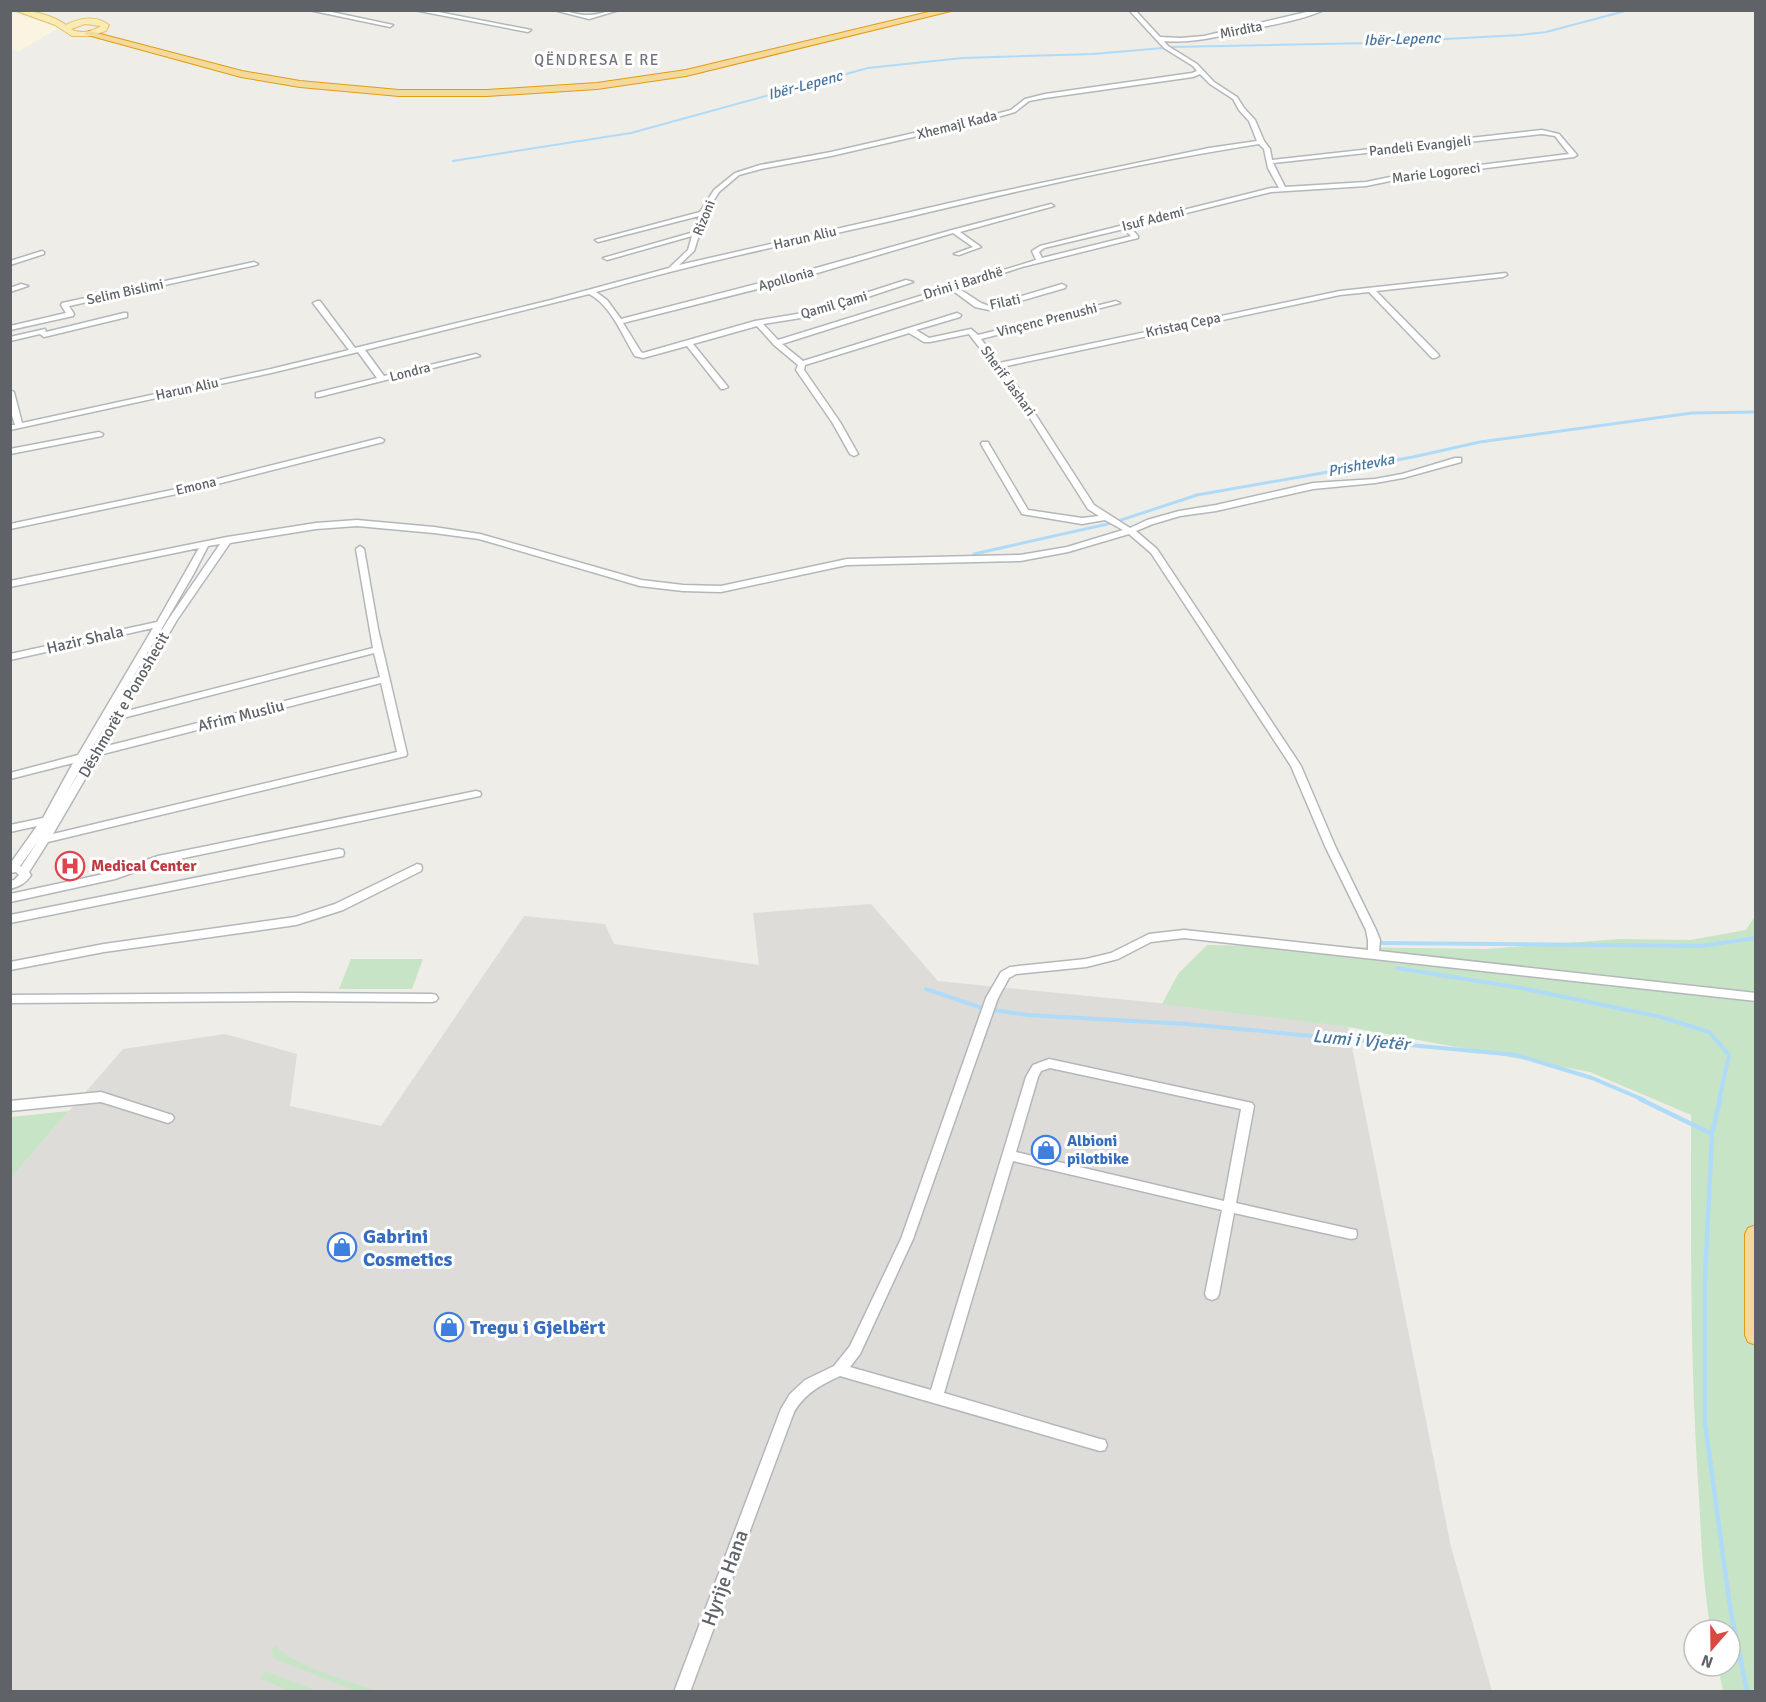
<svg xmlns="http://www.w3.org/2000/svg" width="1766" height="1702" font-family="Signika,sans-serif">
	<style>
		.commercial { fill: #fbf4e1 }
		.industrial { fill: #dedcd9 }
		.green { fill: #c7e4c6 }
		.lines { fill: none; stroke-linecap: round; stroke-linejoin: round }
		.stream-far3 { stroke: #afdbf8; stroke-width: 2 }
		.stream-far2 { stroke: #afdbf8; stroke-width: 3 }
		.stream-far1 { stroke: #afdbf8; stroke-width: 4 }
		.stream { stroke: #afdbf8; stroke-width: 4.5 }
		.minor-casing { stroke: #b4b7ba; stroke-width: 3 }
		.primary-casing { stroke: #e6bf6a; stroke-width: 2 }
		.motorway-casing { stroke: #e29b14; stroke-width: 2 }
		.minor { fill: #fff; fill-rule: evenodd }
		.primary { fill: #f8ebb4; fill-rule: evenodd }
		.motorway { fill: #f4da9a; fill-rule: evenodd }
		.labels { text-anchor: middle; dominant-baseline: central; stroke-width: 6; stroke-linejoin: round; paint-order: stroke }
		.far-street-label { font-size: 14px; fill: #5f6266; stroke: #fff }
		.far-water-label { font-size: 15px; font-style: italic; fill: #4977a1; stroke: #fff }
		.far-neighbourhood-label { font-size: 15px; letter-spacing: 1.5px; fill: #707478; stroke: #fff }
		.street-label { font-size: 16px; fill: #5f6266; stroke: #fff }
		.health-label { font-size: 16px; font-weight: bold; fill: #be3a42; stroke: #fff; text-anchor: start }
		.shop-label { font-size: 16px; font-weight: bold; fill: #366cbe; stroke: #fff; text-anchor: start }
		.water-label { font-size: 18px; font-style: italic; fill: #4977a1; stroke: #fff }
		.near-shop-label { font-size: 20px; font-weight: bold; fill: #366cbe; stroke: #fff; text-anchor: start }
		.near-street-label { font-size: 20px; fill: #5f6266; stroke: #fff }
	</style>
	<rect width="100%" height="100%" fill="#efede7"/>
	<path class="commercial" d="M13,13l38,11 7,4 -38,23 -9,-1v-36z"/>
	<path class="industrial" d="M871,904l67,77 251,25 159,21 103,520 41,144 -1481,1v-514l112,-129 102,-15 72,20 -7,52 91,20 143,-210 81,8 9,20 145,21 -6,-52z"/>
	<path class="green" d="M1755,916v775h-32l-5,-25h12v-36h-19c-9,-49 -10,-100 -13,-150 -8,-122 -7,-243 -7,-365l-101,-43 -242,-45 -186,-23 16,-30 29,-29 279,4 134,-10 70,1 56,-10z
		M351,959h72l-11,30h-73z
		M69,1111l-58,67v-61z
		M275,1645c17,21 75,36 101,46h-20l-83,-33 -1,-8z
		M265,1671l52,20h-27l-29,-12z"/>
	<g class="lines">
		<path class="stream-far3" d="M1172,47l198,-4 150,-8 26,-3 83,-22
			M453,161l178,-28 237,-65 94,-10 131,-4 70,-6"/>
		<path class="stream-far2" d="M974,554l138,-31 85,-28 216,-38 67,-15 212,-29 64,-1"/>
		<path class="stream-far1" d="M1380,943l320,3 56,-8
			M1397,968l124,20 140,29 48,15 20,23 -10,45
			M926,989l56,19
			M994,1010l33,5 159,9 330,31 76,23 52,22"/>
		<path class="stream" d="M1640,1099l72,35
			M1720,1099l-8,35 -7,144v145l25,184 17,85"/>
		<g class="minor-casing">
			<path id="minor" d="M309,10h13l71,15 -3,2z
				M414,10h14l103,20 -3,2z
				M554,10c12,0 25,6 35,5 10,0 20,-5 30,-5l-30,9z
				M1129,10h6l25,27 21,1 23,-2 111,-26h9c-22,10 -48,14 -72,19 -29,6 -58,15 -88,12l4,5 29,18 17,18 23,15 7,11 11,12 9,21 6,8 2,11 270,-30 17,4 18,21 -3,2 -174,22 -34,7 -95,6 -141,35 8,9v2l-116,29 -64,21 23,15 8,3 73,-22 4,2 -1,2 -76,22 -14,-3 -23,-17 -170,54 21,17 154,-48 4,2 -1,2 -44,13 13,8 42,-9 7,6 138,-34 4,2 -139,36 18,24 341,-72 166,-18 1,2 -4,2 -127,14 62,63 1,2 -4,2h-3l-63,-66 -29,3 -338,72 17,22 75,116 36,23 17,-8 32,-9 37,-6 97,-22 62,-4 27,-5 53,-16h6v4l-58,16 -28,5 -62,6 -97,22 -36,5 -27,8 -17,7 21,18 144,217 34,80 41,84 4,10 -1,11 377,42v8l-572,-63 -33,4 -33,17 -32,8 -70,7 -7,4 -11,20 -85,241 -53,115 -10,13 81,23 95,-313 7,-12 16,-6 203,44 2,3 -18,97 115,26 5,1 1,4 -1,4 -5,1 -117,-26 -15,81 -2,4 -5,2 -5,-2 -2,-4 17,-84 -209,-49 -69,232 156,46 5,1 2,5 -2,5 -5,1 -260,-75c-19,9 -35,17 -46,36l-104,280h-16l107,-283 9,-15 15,-14 29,-14 16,-20 51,-107 85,-241 15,-26 9,-5 76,-8 25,-6 38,-19 35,-4 184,20v-10l-2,-10 -41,-84 -34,-80 -140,-213 -22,-19 -61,18 -48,9 -173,4 -126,27 -38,-1 -43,-5 -161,-47 -45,-6 -77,-7 -41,3 -86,14 -53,77 -54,92 250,-64 -17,-99 4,-3 4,3 14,80 29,125 -1,2 -358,86 -19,30 2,3c-5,8 -11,11 -21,14v-8l4,-1 5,-5 -3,-3 -6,1v-9l27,-38 -27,6v-7l33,-7 30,-55 -63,16v-6l68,-18 75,-127 -143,32v-6l147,-32 42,-74 -189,39v-6l217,-44 89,-14 41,-3 77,7 46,7 161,46 42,5 38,1 126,-27 173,-4 47,-8 56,-17 -18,-10 -23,4 -60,-10 -41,-70 1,-2h6l1,2 39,66 54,8 17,-2 -11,-7 -76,-119 -43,-56 -39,8h-6l-15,-9 -104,32 -1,5 36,52 18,32 -4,2 -4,-2 -18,-32 -36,-52 2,-5 -24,-20 -17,-19 -64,18 35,43 -4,2h-3l-34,-43 -44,12 -8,-2c-13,-21 -24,-51 -46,-62l-224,56 19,26 92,-22 4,2 -161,41h-3v-4l61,-15 -19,-26 -87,21 -261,57v-5h5l-5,-16v-19l4,2 8,31 249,-54 78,-19 -36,-47 4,-2h3l35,47 196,-48 118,-32 19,-18 4,-14 -85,24 -4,-2 91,-26 5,-16 -101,26 -3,-2 105,-28 14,-22 21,-17 25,-8 71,-13 157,-36 23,-6 14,-11 20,-5 147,-21 5,-2 -4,-5 -29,-18zM1200,74l10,10 23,15 6,11 10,11 8,20 -48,7 -220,46 -310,71 15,-14 12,-38 13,-21 20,-17 22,-6 70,-13 160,-37 24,-7 14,-11 16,-3 148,-21zM1542,134l13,2 14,18 -169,21 -34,7 -81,5 -12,-24zM1259,144l5,5 4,19 11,20h-8l-231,58 -8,5 4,9 -258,80 -15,-16 44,-7 106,-35 -7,-2 -103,33 -48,8 -112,32 -2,-1 -18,-29 174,-44 156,-46 20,14 -19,7 5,1 22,-8 -21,-15 94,-26 -3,-2 -99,26 -161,45 -170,44 -14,-19 -11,-8c97,-28 196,-49 295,-71 122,-29 245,-58 368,-77zM1124,229l7,7 -89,22 -3,-6 5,-4zM220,544l-52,76 -57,95 82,-140 15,-29zM374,653l6,24 -277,70 16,-28zM381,683l16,69 -344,82 46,-79zM109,719v1l-21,36v-1zM85,760h1l-20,35zM38,841l-17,26 -1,-1zM1050,1068l191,41 -17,92 -208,-49 22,-75 3,-6z
				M42,251l2,1v2l-34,11v-4z
				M254,262l4,2 -2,1 -187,41 5,8 -1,2 -63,14v-4l56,-13 -5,-8 1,-2z
				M21,284l7,2 -18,6v-4z
				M124,313h3v4l-83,20 -4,-3 -30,7v-4l35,-8 1,3z
				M99,432l4,2 -1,2 -92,18v-5z
				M380,438l4,2 -1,2 -197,50 -176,37v-5l176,-37z
				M476,791l4,1 1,2 -1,2 -320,67 -45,16 -105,23v-8l103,-22 45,-16z
				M339,849l4,1 1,3 -1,3 -333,67v-8z
				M417,864l4,1 1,3 -1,3 -78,39 -47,15 -192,27 -94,18v-8l94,-18 191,-27 40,-13z
				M294,993l138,1 4,1 2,3 -2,3 -4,1 -138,-1 -284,2v-8z
				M101,1092l71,23 2,3 -2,3 -4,2 -67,-21 -91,9v-10z"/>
		</g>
		<g class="primary-casing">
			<path id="primary" d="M14,10c17,0 39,5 52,15 13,-7 30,-10 43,0l-3,6 -17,5h-17l-17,-11zM85,24l16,2c-8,5 -21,9 -30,3z"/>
		</g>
		<g class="motorway-casing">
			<path id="motorway" d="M937,10h18l-269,66 -89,13 -110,7h-88l-99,-9 -59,-10 -157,-43 5,-3 153,40 58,10 99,9h88l110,-7 89,-13z
				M1756,1225v120l-8,-3 -3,-7v-101l3,-6z"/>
		</g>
		<use href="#minor" class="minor"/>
		<use href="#primary" class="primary"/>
		<use href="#motorway" class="motorway"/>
	</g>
	<defs>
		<g id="hospital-ring" transform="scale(1.5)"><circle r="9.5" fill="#fff" stroke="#e0444e" stroke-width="1.5"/><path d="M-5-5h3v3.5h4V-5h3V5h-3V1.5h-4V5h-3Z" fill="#e0444e"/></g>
		<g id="shop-ring" transform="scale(1.5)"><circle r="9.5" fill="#fff" stroke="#3f7fe0" stroke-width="1.5"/><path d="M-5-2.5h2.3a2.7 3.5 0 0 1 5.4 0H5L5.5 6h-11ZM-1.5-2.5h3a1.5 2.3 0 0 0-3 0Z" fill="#3f7fe0"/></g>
	</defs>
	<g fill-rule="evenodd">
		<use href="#hospital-ring" x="70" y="866"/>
		<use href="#shop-ring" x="1046" y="1150"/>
		<use href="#shop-ring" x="342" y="1247"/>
		<use href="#shop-ring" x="449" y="1327"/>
	</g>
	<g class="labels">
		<g class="far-street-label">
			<text transform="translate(1241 30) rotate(-11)">Mirdita</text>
			<text transform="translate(957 125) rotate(-14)">Xhemajl Kada</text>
			<text transform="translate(1420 146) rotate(-6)">Pandeli Evangjeli</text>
			<text transform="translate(1436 173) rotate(-7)">Marie Logoreci</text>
			<text transform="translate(704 218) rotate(-68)">Rizoni</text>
			<text transform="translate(1153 219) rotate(-14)">Isuf Ademi</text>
			<text transform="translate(805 238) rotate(-13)">Harun Aliu</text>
			<text transform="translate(786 279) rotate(-15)">Apollonia</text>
			<text transform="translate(963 283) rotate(-17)">Drini i Bardhë</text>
			<text transform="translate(125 292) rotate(-12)">Selim Bislimi</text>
			<text transform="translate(1005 302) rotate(-12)">Filati</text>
			<text transform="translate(834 305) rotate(-16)">Qamil Çami</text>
			<text transform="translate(1047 320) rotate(-14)">Vinçenc Prenushi</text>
			<text transform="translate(1183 325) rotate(-12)">Kristaq Cepa</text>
			<text transform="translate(410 372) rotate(-14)">Londra</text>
			<text transform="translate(1008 381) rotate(54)">Sherif Jashari</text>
			<text transform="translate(187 389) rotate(-12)">Harun Aliu</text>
			<text transform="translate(196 486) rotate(-13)">Emona</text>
		</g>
		<g class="far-water-label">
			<text transform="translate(1402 39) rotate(-2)">Ibër-Lepenc</text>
			<text transform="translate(805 85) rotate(-15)">Ibër-Lepenc</text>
			<text transform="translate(1361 465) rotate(-11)">Prishtevka</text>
		</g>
		<g class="far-neighbourhood-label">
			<text x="597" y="60">QËNDRESA E RE</text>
		</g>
		<g class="street-label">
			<text transform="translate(85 640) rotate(-13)">Hazir Shala</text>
			<text transform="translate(124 705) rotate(-60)">Dëshmorët e Ponoshecit</text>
			<text transform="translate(241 716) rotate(-14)">Afrim Musliu</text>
		</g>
		<g class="health-label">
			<text x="91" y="866">Medical Center</text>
		</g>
		<g class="shop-label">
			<text x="1067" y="1141">Albioni<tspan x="1067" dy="18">pilotbike</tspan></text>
		</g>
		<g class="water-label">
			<text transform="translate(1361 1040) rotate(5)">Lumi i Vjetër</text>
		</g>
		<g class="near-shop-label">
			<text x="363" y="1236">Gabrini<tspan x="363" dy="23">Cosmetics</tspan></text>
			<text x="470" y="1327">Tregu i Gjelbërt</text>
		</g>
		<g class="near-street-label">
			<text transform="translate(725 1578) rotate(-70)">Hyrije Hana</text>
		</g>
	</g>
	<rect width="1766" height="1702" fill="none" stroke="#5f6266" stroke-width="24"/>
	<g transform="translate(1712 1648) rotate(200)"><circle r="28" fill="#ffffff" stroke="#bfc0c2" stroke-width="1.5"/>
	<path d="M0-4.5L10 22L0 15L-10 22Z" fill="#db4842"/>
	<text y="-9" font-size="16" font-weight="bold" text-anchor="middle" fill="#5f6266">N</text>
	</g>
</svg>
